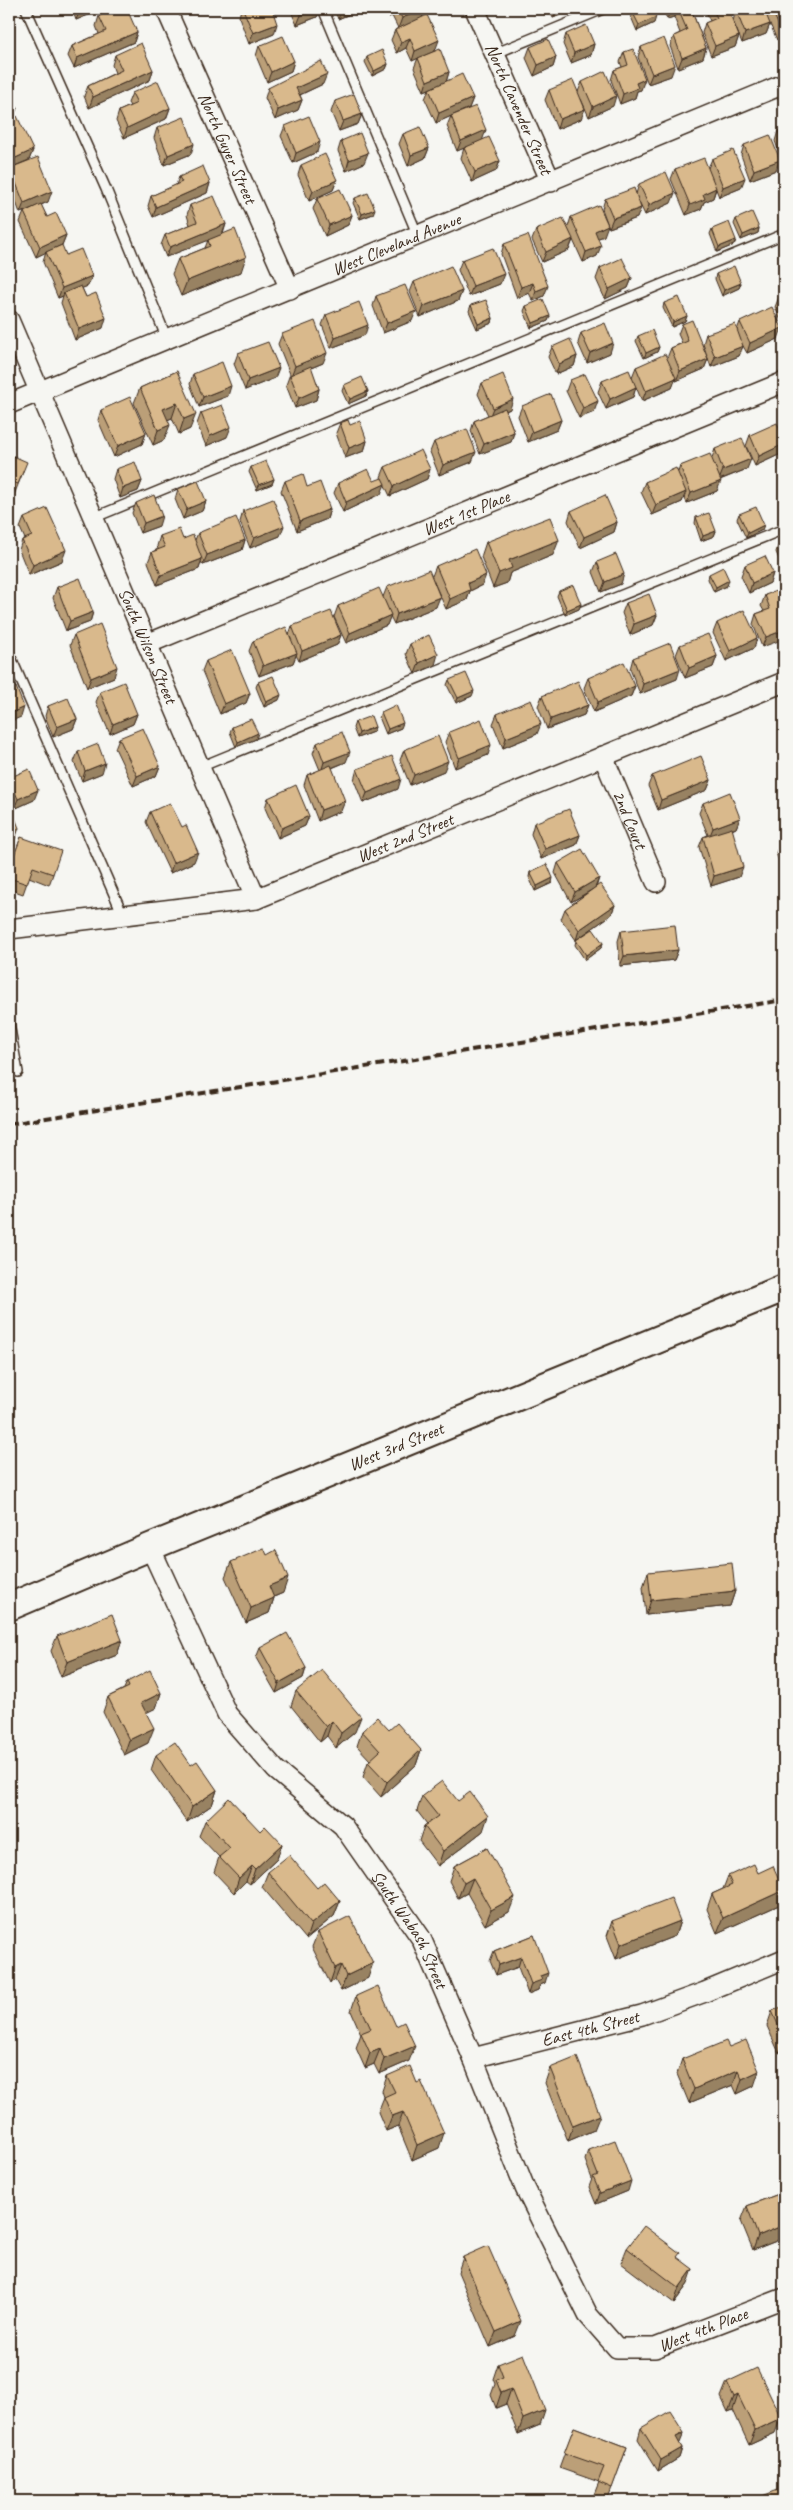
<svg xmlns="http://www.w3.org/2000/svg" width="793" height="2510" font-family="Caveat,sans-serif">
	<style>
		.lines { fill: none; stroke-linecap: round; stroke-linejoin: round }
		.lane-casing { stroke: #3b2a1e; stroke-width: 12 }
		.street-casing { stroke: #3b2a1e; stroke-width: 22 }
		.secondary-casing { stroke: #3b2a1e; stroke-width: 30 }
		.lane { stroke: #f6f6f2; stroke-width: 9 }
		.street { stroke: #f6f6f2; stroke-width: 19 }
		.secondary { stroke: #f6f6f2; stroke-width: 26 }
		.rail { stroke: #3b2a1e; stroke-width: 4; stroke-dasharray: 8 4; stroke-linecap: butt }
		.wall { fill: #bb9f78; stroke: #3b2a1e }
		.shaded-wall { fill: #988262; stroke: #3b2a1e }
		.building { fill: #d9b98c; stroke: #3b2a1e }
		.labels { text-anchor: middle; dominant-baseline: central; stroke-width: 4; stroke-linejoin: round; paint-order: stroke }
		.street-label { font-size: 18px; fill: #3b2a1e; stroke: #f6f6f2 }
	</style>
	<rect width="100%" height="100%" fill="#f6f6f2"/>
	<filter id="ink" filterUnits="userSpaceOnUse"><feTurbulence type="fractalNoise" baseFrequency=".02" numOctaves="2"/><feDisplacementMap in="SourceGraphic" scale="10" xChannelSelector="R" yChannelSelector="G"/><feConvolveMatrix kernelMatrix="1 2 1 2 8 2 1 2 1" color-interpolation-filters="sRGB"/></filter>
	<g filter="url(#ink)">
		<g class="lines">
			<g class="lane-casing">
				<path id="lane" d="M26,9l80,180 61,150
					M323,9l95,227
					M494,54l109,-45
					M93,518l691,-284
					M9,653l114,262
					M200,767l584,-238
					M9,1024l9,48"/>
			</g>
			<g class="street-casing">
				<g id="street">
					<path id="s1" d="M166,9l124,280"/>
					<path id="s2" d="M475,9l76,173"/>
					<path id="s3" d="M9,320l247,579"/>
					<path id="s4" d="M9,404l775,-320"/>
					<path id="s5" d="M147,644l637,-262"/>
					<path id="s6" d="M603,756l53,126"/>
					<path id="s7" d="M9,929l247,-30 528,-217"/>
					<path id="s8" d="M150,1547l77,167 49,56 67,56 78,112 52,120 52,130 63,127 29,33h38l129,-50"/>
					<path id="s9" d="M473,2058l169,-43 63,-23 79,-33"/>
				</g>
			</g>
			<g class="secondary-casing">
				<g id="secondary">
					<path id="s10" d="M9,1607l141,-60 634,-259"/>
				</g>
			</g>
			<use href="#lane" class="lane"/>
			<use href="#street" class="street"/>
			<use href="#secondary" class="secondary"/>
			<path class="rail" d="M9,1124l775,-124"/>
		</g>
		<path class="wall" d="M72,9h31l-27,11z
			M241,9h31l2,25 -25,10 -10,-27z
			M290,9h30l-3,8 -20,8z
			M334,9h25v1l-21,9z
			M385,9h40l-3,8 13,34 14,21 -3,10 27,16 -4,10 13,32 18,21 -4,10 -24,11 -11,-24 3,-10 -7,3 -10,-25 4,-10 -15,7 -11,-24 4,-10 5,-2 -10,4 -10,-23 4,-10 -6,3 -6,-13 -9,5 -6,-13 4,-10 3,-2 -6,-12 -3,1z
			M549,9h24l-1,1 -19,8z
			M630,9h22l2,14 -17,8 -8,-19z
			M663,9h28l15,39 -3,10 -25,10 -8,-22 4,-10 6,-3 -6,-16 -7,2z
			M705,9h23l11,27 -4,11 -24,9 -9,-23 3,-10 5,-2z
			M769,9h15v27l-7,4 -7,-16 -4,10 -24,9 -9,-22 3,-11 31,6z
			M99,16l38,16 -3,10 -60,26 -6,-12 4,-10 27,-12 -3,-8z
			M566,34l28,10 -3,11 -20,8 -8,-19z
			M259,46l35,15 -3,10 -24,11 -11,-26z
			M530,47l26,10 -3,10 -19,9 -8,-18z
			M641,47l30,29 -23,8 -10,-27z
			M624,52l17,38 -4,1 -2,7 -15,6 -9,-24 3,-10 8,-3 -2,-5z
			M115,55l38,15 -3,10 -61,28 -5,-12 4,-10 27,-13 -3,-8z
			M367,57l21,7 -2,5 -14,7 -7,-14z
			M582,82l31,24 -24,11 -8,-18v20l-24,10 -12,-29 4,-10 29,2z
			M323,84l-23,11 2,5 -4,10 -23,10 -10,-22 3,-10z
			M9,88l8,20 -4,10 20,32 -4,10 19,42 -7,3 6,12 19,18 -4,10 -7,3 11,7 22,31 -6,2 4,9 17,31 -28,12 -14,-37 2,-7 -5,2 -15,-36 3,-10 -10,5 -16,-35 4,-10 11,-5 -15,6 -11,-30v-11l1,-3z
			M132,93l38,15 -4,11 -42,19 -8,-17 3,-10 11,-5 -2,-3z
			M335,101l27,13 -4,10 -19,7 -8,-19z
			M285,126l32,26 -24,11 -12,-27z
			M157,128l34,26 -27,11 -10,-27z
			M784,129v33l-1,1 -8,-22 3,-10z
			M403,134l26,14 -4,10 -17,8 -9,-22z
			M341,141l23,22 -18,8 -8,-20z
			M744,145l36,15 -4,10 -26,10 -9,-25z
			M712,159l29,29 -22,9 -3,-8 -3,9 -9,4 -3,7 -15,6 -15,-36 4,-10 33,-1z
			M301,165l36,15 -4,10 -24,11 -11,-26z
			M179,177l31,6 -3,10 -54,24 -5,-11 3,-10 25,-11z
			M639,184l32,19 -26,12 -8,-17v20l-28,10 -7,-19 3,-10 31,-5z
			M355,198l18,16 -13,5 -7,-16z
			M317,199l35,16 -4,10 -23,11 -12,-27z
			M190,205l36,19 -3,10 18,38 -60,24 -9,-22 6,-15 27,-11 3,-8 -42,17 -5,-12 4,-10 25,-10 -3,-10z
			M571,217l33,19 -6,2 -1,18 -14,6 -10,-22 -4,10 -27,12 -10,-22 4,-10 32,-3z
			M736,219l23,9 -1,5 -17,7 -7,-16z
			M712,229l24,11 -2,5 -17,7 -7,-18z
			M504,244l40,52 -11,5 -4,-8 -12,5 -16,-44z
			M462,260l38,24 -31,12 -11,-26z
			M600,268l32,10 -4,10 -23,11 -9,-20z
			M716,274l25,9 -2,5 -17,8 -7,-17z
			M414,282l48,9 -4,10 -38,16 -10,-25z
			M784,294v34l-9,-21 4,-10z
			M376,296l36,25 -29,12 -10,-27z
			M664,303l23,13 -2,5 -13,6 -9,-19z
			M471,305l22,13 -1,5 -15,6 -8,-18z
			M526,306l24,10 -2,5 -17,7 -7,-17z
			M326,315l39,20 -34,13 -9,-23z
			M740,322l38,17 -31,14 -4,-7 -4,10 -28,11 -8,-23 3,-10 31,-4z
			M682,324l26,35 -4,10 -28,12 -1,-2 -3,9 -30,13 -6,-14 -3,10 -27,12 -8,-17 4,-11 30,-4 4,-10 31,-9 4,-10 11,-5 -4,-9z
			M581,333l29,20 -23,10 -9,-20z
			M282,334l41,29 -12,5 8,21 -3,11 -21,8 -9,-23 4,-11 -12,-30z
			M638,336l21,11 -2,5 -13,6 -8,-17z
			M552,347l25,9 -3,10 -18,8 -8,-17z
			M238,353l37,25 -30,12 -11,-26z
			M177,371l13,58 -11,5 -7,-16 -5,2 -3,20 -11,5 -19,-42 6,-15z
			M193,374l35,22 -29,11 -9,-23z
			M570,380l24,32 -15,6 -13,-27z
			M482,383l28,26 -4,2 8,21 -3,10 -31,12 -9,-23 3,-10 14,-6 -10,-21z
			M344,385l24,6 -2,5 -18,8 -6,-13z
			M522,406l39,14 -4,10 -29,12 -10,-26z
			M101,410l45,23 -4,11 -28,13 -16,-37z
			M201,413l26,24 -21,9 -9,-22z
			M784,420v29l-1,4 -28,13 -9,-20 4,-11 30,-5z
			M340,423l10,2 17,16 -3,10 -19,7 -9,-25z
			M434,442l38,20 -33,13 -9,-23z
			M715,449l32,20 -27,11 -3,11 -30,12 -3,-6 -2,5 -30,13 -11,-23 4,-10 33,-10 2,-6 32,-8z
			M9,454l14,18 -9,23 -5,-3z
			M251,467l23,12 -2,5 -15,6 -8,-18z
			M385,467l45,2 -3,10 -37,17 -9,-19z
			M116,469l26,12 -4,10 -18,7 -7,-19z
			M285,481l22,6 23,22 -3,10 -30,12 -16,-40z
			M338,483l43,11 -38,18 -9,-19z
			M178,489l28,12 -4,10 -19,8 -8,-20z
			M136,503l23,23 -19,7 -8,-20z
			M243,511l37,25 -30,12 -10,-26z
			M571,511l46,11 -3,10 -34,16 -12,-27z
			M739,514l23,16 -16,8 -9,-19z
			M696,517l20,14 -2,5 -13,5 -6,-18z
			M24,518l38,43 -33,14 -10,-25 3,-10 3,-1 -5,-11z
			M198,533l47,7 -3,10 -39,15 -2,-3 -2,7 -42,16 -9,-23 4,-10 6,-3 -1,-3 3,-10 35,4z
			M784,540v31l-8,-19 4,-11z
			M486,542l67,13 -43,18 -3,10 -14,5 -12,-31z
			M597,562l24,22 -20,8 -8,-20z
			M745,565l28,8 -3,10 -21,10 -8,-17z
			M436,566l46,19 -12,6 -3,9 -21,9 -14,-31 4,29 -42,17 -4,-8 -3,9 -41,18 -12,-26 4,-11 45,-9 4,-10 45,-11z
			M709,574l18,12 -13,6 -6,-13z
			M57,587l36,25 -3,10 -24,9 -13,-33z
			M559,591l22,13 -2,5 -14,6 -8,-19z
			M765,595l19,9 -22,43 -9,-23 3,-10 8,-3 -3,-5z
			M626,603l31,12 -4,10 -23,10 -8,-22z
			M717,623l40,15 -3,10 -28,13 -13,-28z
			M292,626l49,9 -4,10 -38,16 -3,-6 -3,8 -34,13 -10,-25 4,-10 36,-6z
			M74,635l40,42 -27,11 -17,-43z
			M410,644l25,21 -20,9 -9,-20z
			M680,645l37,11 -4,11 -28,11 -9,-23z
			M633,658l44,21 -37,15 -10,-25z
			M206,661l44,32 -4,10 -26,11 -18,-43z
			M588,678l47,8 -4,10 -37,16 -10,-24z
			M449,680l23,16 -16,7 -9,-18z
			M258,682l21,18 -15,7 -8,-20z
			M100,692l37,22 -4,10 -23,10 -14,-32z
			M542,696l46,9 -4,10 -37,14 -9,-23z
			M48,706l29,13 -4,10 -20,8 -8,-21z
			M381,712l20,16 -15,6 -7,-17z
			M497,714l40,20 -34,14 -10,-24z
			M355,722l20,5 -2,5 -16,6 -4,-10z
			M232,727l24,12 -20,8 -6,-15z
			M449,732l39,23 -33,13 -10,-26z
			M119,738l41,28 -4,10 -23,10 -18,-38z
			M317,743l29,19 -14,6 9,43 -23,10 -14,-36 3,-10 13,-5 -7,-17z
			M404,750l40,21 -34,14 -10,-25z
			M78,752l24,21 -20,8 -8,-19z
			M357,769l41,20 -35,14 -9,-23z
			M652,776l59,4 -4,10 -49,20 -10,-24z
			M9,778l25,22 -20,9 -5,-12z
			M268,798l41,18 -4,10 -27,12 -13,-30z
			M703,803l37,15 -4,10 -4,2 7,47 -28,9 -12,-39 4,-10 5,-2 -9,-22z
			M150,812l44,50 -24,11 -24,-51z
			M534,823l46,12 -4,10 -35,14 -10,-25z
			M21,837l32,37 -4,11 -20,-8 -6,17 -14,-5v-20z
			M784,841v33l-8,-21 4,-10z
			M558,863l41,15 -3,10 19,17 -4,10 -35,25 -15,-21 4,-10 26,-18 -20,11 -16,-29z
			M530,872l22,11 -17,8 -6,-14z
			M621,931l57,19 -4,10 -54,6 -2,-25z
			M576,940l27,3 -2,5 -16,12 -10,-15z
			M231,1562l52,31 -9,4v1l-5,15 -23,10 -21,-46z
			M648,1572l87,19 -5,15 -84,9 -3,-28z
			M57,1636l65,4 -5,15 -56,22 -10,-26z
			M260,1648l46,20 -3,10 -27,15 -20,-35z
			M127,1682l34,11 -5,15 -10,4 2,31 -24,12 -21,-43 5,-15 16,-8z
			M296,1691l59,41 -19,16 -9,-12 -7,6 -29,-36z
			M389,1730l32,20 -5,15 -35,32 -18,-20 5,-15 2,-2 -13,-14 5,-15z
			M156,1755l35,10 26,25 -5,15 -25,17 -36,-52z
			M422,1796l36,5 25,30 -45,35 -19,-25 5,-15 3,-2 -10,-13z
			M205,1821l55,10 22,13 -5,15 -27,25 -4,-3 -12,12 -20,-21 5,-15 -20,-21z
			M487,1848l22,64 -24,13 -18,-32 -9,5 -9,-17 5,-15z
			M268,1872l49,16 23,13 -6,15 -28,23 -44,-52z
			M758,1873l26,17 -5,15 -62,28 -10,-24 5,-15 11,-5 5,-13z
			M612,1921h68l-5,15 -59,23 -9,-23z
			M318,1932l50,46 -27,13 -6,-11 -5,3 -18,-36z
			M534,1935l11,48 -5,2 -2,5 -10,4 -10,-27 -22,8 -6,-14 4,-10z
			M356,1996l53,65 -30,13 -5,-10 -9,4 -9,-20 5,-14 -10,-23z
			M784,2006v44l-5,3 -12,-27 5,-15z
			M729,2047l25,39 -17,8 -4,-9 -44,18 -12,-29 5,-15z
			M550,2068l44,62 -26,11 -23,-58z
			M387,2076l30,7 22,65 -27,12 -14,-34 -12,5 -8,-19 6,-15 -2,-6z
			M588,2150l40,41 -32,13 -7,-17 3,-8 -7,-19z
			M784,2192v46l-31,12 -12,-29 6,-15z
			M627,2248l51,10 10,26 -14,19 -53,-40z
			M463,2257l52,79 -25,11 -32,-75z
			M498,2364l42,61 -22,9 -12,-30 -10,4 -5,-13 4,-11 -2,-5z
			M727,2382l48,51 -26,12 -16,-35 -5,2 -7,-15z
			M574,2427l53,20 -20,54h-3l-11,-4 6,-15 -40,-14z
			M641,2428l43,5 -5,10 3,5 -3,10 -21,13 -20,-32z"/>
		<path class="shaded-wall" d="M82,9h21l-27,11 4,-10z
			M316,9h4l-3,8 -20,8 4,-10z
			M342,9h17v1l-21,9z
			M392,9h3l-3,7 -3,1z
			M424,9h1l-3,9 -24,11 4,-11z
			M557,9h16l-1,1 -19,8z
			M671,9h6l-3,8 -7,2z
			M656,17l-2,6 -17,8 2,-6z
			M277,24l-3,10 -25,10 4,-11z
			M770,24l-4,10 -24,9 3,-10z
			M784,28v8l-7,4 4,-10z
			M137,32l-3,10 -60,26 3,-10z
			M739,36l-4,11 -24,9 4,-10z
			M410,38l-4,10 -9,5 4,-11z
			M439,40l-4,11 -23,10 3,-10z
			M594,44l-3,11 -20,8 3,-10z
			M706,48l-3,10 -25,10 4,-10z
			M556,57l-3,10 -19,9 4,-11z
			M294,61l-3,10 -24,11 4,-10z
			M388,64l-2,5 -14,7 2,-5z
			M675,65l-4,11 -23,8 4,-10z
			M153,70l-3,10 -61,28 4,-11z
			M449,72l-3,10 -22,9 3,-10z
			M327,74l-4,10 -30,14 3,-10z
			M645,79l-4,11 -4,1 -2,7 -15,6 3,-10 13,-11z
			M616,96l-3,10 -24,11 4,-10z
			M473,98l-4,10 -33,15 3,-10z
			M302,100l-4,10 -23,10 3,-10z
			M17,108l-4,10 -4,2v-9z
			M170,108l-4,11 -42,19 3,-10z
			M585,109l-4,10 -24,10 3,-10z
			M362,114l-4,10 -19,7 4,-10z
			M486,130l-4,11 -25,10 4,-10z
			M320,142l-3,10 -24,11 3,-10z
			M194,144l-3,10 -27,11 4,-10z
			M429,148l-4,10 -17,8 3,-11z
			M33,150l-4,10 -19,8 -1,2v-9z
			M368,153l-4,10 -18,8 3,-11z
			M780,160l-4,10 -26,10 4,-10z
			M500,161l-4,10 -24,11 3,-10z
			M745,178l-4,10 -22,9 4,-10z
			M337,180l-4,10 -24,11 4,-10z
			M210,183l-3,10 -54,24 3,-10z
			M716,188l-3,10 -9,4 -3,7 -15,6 4,-10 13,-11z
			M52,191l-4,11 -28,11 4,-10z
			M675,193l-4,10 -26,12 4,-10z
			M641,208l-4,10 -28,10 4,-10z
			M375,209l-2,5 -13,5 2,-5z
			M352,215l-4,10 -23,11 4,-11z
			M226,224l-4,11 -56,22 4,-10z
			M608,225l-4,11 -13,5 4,-10z
			M759,228l-1,5 -17,7 2,-5z
			M66,235l-4,10 -26,12 4,-10z
			M573,239l-4,11 -27,12 4,-10z
			M736,240l-2,5 -17,7 2,-5z
			M601,246l-4,10 -14,6 3,-10z
			M246,257l-5,15 -60,24 6,-15z
			M504,274l-4,10 -31,12 4,-10z
			M92,276l-4,10 -23,9 -1,-2 -1,3 -5,2 4,-10z
			M632,278l-4,10 -23,11 4,-10z
			M533,283l-4,10 -12,5 4,-11z
			M741,283l-2,5 -17,8 2,-6z
			M548,286l-4,10 -11,5 3,-10z
			M462,291l-4,10 -38,16 4,-11z
			M416,311l-4,10 -29,12 4,-10z
			M550,316l-2,5 -17,7 2,-5z
			M687,316l-2,5 -13,6 1,-5z
			M106,318l-3,10 -28,12 4,-11z
			M493,318l-1,5 -15,6 1,-5z
			M368,325l-3,10 -34,13 4,-10z
			M782,328l-4,11 -31,14 3,-10z
			M613,343l-3,10 -23,10 3,-10z
			M743,346l-4,10 -28,11 4,-10z
			M659,347l-2,5 -13,6 2,-5z
			M327,353l-4,10 -32,13 4,-10z
			M577,356l-3,10 -18,8 3,-10z
			M708,359l-4,10 -28,12 4,-10z
			M279,368l-4,10 -30,12 3,-10z
			M676,378l-4,10 -30,13 4,-10z
			M231,386l-3,10 -29,11 4,-10z
			M636,387l-3,10 -27,12 4,-10z
			M319,389l-3,11 -21,8 4,-10z
			M368,391l-2,5 -18,8 2,-5z
			M513,399l-3,10 -21,9 4,-10z
			M598,401l-4,11 -15,6 4,-10z
			M177,403l-5,15 -15,6 6,-15z
			M196,414l-6,15 -11,5 5,-15z
			M561,420l-4,10 -29,12 4,-10z
			M170,425l-6,15 -11,5 5,-15z
			M231,427l-4,10 -21,9 4,-10z
			M514,432l-3,10 -31,12 4,-10z
			M146,433l-4,11 -28,13 4,-11z
			M367,441l-3,10 -19,7 4,-10z
			M784,444v5l-1,4 -28,13 4,-10z
			M476,452l-4,10 -33,13 4,-10z
			M751,459l-4,10 -28,11 4,-10z
			M430,469l-3,10 -37,17 4,-10z
			M274,479l-2,5 -15,6 2,-5z
			M142,481l-4,10 -18,7 3,-10z
			M721,481l-4,10 -30,12 4,-10z
			M385,484l-4,10 -38,18 3,-10z
			M686,492l-4,10 -30,13 4,-10z
			M206,501l-4,10 -19,8 4,-10z
			M330,509l-3,10 -30,12 3,-10z
			M162,516l-3,10 -19,7 4,-10z
			M617,522l-3,10 -34,16 4,-11z
			M764,525l-2,5 -16,8 2,-5z
			M284,526l-4,10 -30,12 4,-10z
			M716,531l-2,5 -13,5 2,-5z
			M245,540l-3,10 -39,15 4,-10z
			M559,540l-6,15 -43,18 -3,10 -14,5 6,-15 10,-13z
			M66,550l-4,11 -33,14 4,-10z
			M202,559l-3,10 -42,16 4,-10z
			M773,573l-3,10 -21,10 3,-10z
			M624,574l-3,10 -20,8 4,-10z
			M486,575l-4,10 -12,6 -3,9 -21,9 4,-10 18,-16z
			M729,580l-2,6 -13,6 2,-5z
			M440,597l-4,10 -42,17 3,-10z
			M581,604l-2,5 -14,6 2,-5z
			M93,612l-3,10 -24,9 4,-10z
			M391,615l-4,10 -41,18 4,-10z
			M657,615l-4,10 -23,10 4,-11z
			M784,630v9l-22,8 4,-10z
			M341,635l-4,10 -38,16 3,-10z
			M757,638l-3,10 -28,13 4,-10z
			M297,653l-4,10 -34,13 4,-10z
			M438,654l-3,11 -20,9 4,-11z
			M717,656l-4,11 -28,11 4,-10z
			M117,667l-3,10 -27,11 4,-10z
			M680,669l-3,10 -37,15 3,-10z
			M635,686l-4,10 -37,16 4,-10z
			M474,691l-2,5 -16,7 2,-5z
			M250,693l-4,10 -26,11 4,-10z
			M281,695l-2,5 -15,7 2,-5z
			M588,705l-4,10 -37,14 4,-10z
			M24,707l-3,10 -12,5v-8z
			M137,714l-4,10 -23,10 3,-10z
			M77,719l-4,10 -20,8 4,-10z
			M403,723l-2,5 -15,6 2,-5z
			M541,724l-4,10 -34,14 3,-10z
			M375,727l-2,5 -16,6 2,-5z
			M258,733l-2,6 -20,8 2,-5z
			M491,745l-3,10 -33,13 4,-10z
			M350,752l-4,10 -25,10 3,-10z
			M448,761l-4,10 -34,14 4,-10z
			M105,763l-3,10 -20,8 3,-10z
			M160,766l-4,10 -23,10 4,-10z
			M401,779l-3,10 -35,14 4,-10z
			M711,780l-4,10 -49,20 3,-10z
			M38,790l-4,10 -20,9 4,-10z
			M345,801l-4,10 -23,10 3,-11z
			M309,816l-4,10 -27,12 4,-10z
			M740,818l-4,10 -27,10 4,-10z
			M19,828l-4,11 -6,2v-9z
			M580,835l-4,10 -35,14 4,-10z
			M198,852l-4,10 -24,11 3,-10z
			M743,867l-4,10 -28,9 3,-10z
			M553,878l-1,5 -17,8 2,-5z
			M599,878l-4,10 -24,14 4,-10z
			M615,905l-4,10 -35,25 3,-10z
			M603,943l-2,5 -16,12 1,-5z
			M678,950l-4,10 -54,6 4,-10z
			M288,1578l-5,15 -19,8 5,-15z
			M735,1591l-5,15 -84,9 5,-15z
			M274,1598l-5,15 -23,10 5,-15z
			M122,1640l-5,15 -56,22 6,-15z
			M306,1668l-3,10 -27,15 3,-10z
			M161,1693l-5,15 -20,10 5,-15z
			M361,1717l-6,15 -19,16 5,-15z
			M332,1721l-5,15 -7,6 6,-15z
			M154,1728l-6,15 -24,12 5,-15z
			M421,1750l-5,15 -35,32 6,-15z
			M217,1790l-5,15 -25,17 5,-15z
			M488,1816l-5,15 -45,35 5,-15z
			M282,1844l-5,15 -27,25 5,-15z
			M252,1866l-6,15 -12,12 5,-15z
			M473,1878l-6,15 -9,5 6,-15z
			M784,1890l-5,15 -62,28 6,-15z
			M515,1897l-6,15 -24,13 6,-15z
			M340,1901l-6,15 -28,23 5,-15z
			M680,1921l-5,15 -59,23 5,-15z
			M521,1957l-3,10 -22,8 3,-10z
			M373,1963l-5,15 -27,13 5,-15z
			M341,1965l-6,15 -5,3 5,-15z
			M548,1973l-3,10 -5,2 -2,5 -10,4 3,-10 9,-8z
			M784,2038v12l-5,3z
			M415,2046l-6,15 -30,13 5,-15z
			M380,2049l-6,15 -9,4 5,-15z
			M738,2070l-5,15 -44,18 5,-14z
			M759,2071l-5,15 -17,8 5,-15z
			M403,2112l-5,14 -12,5 6,-15z
			M600,2115l-6,15 -26,11 5,-15z
			M444,2133l-5,15 -27,12 5,-15z
			M631,2181l-3,10 -32,13 4,-11z
			M784,2225v13l-31,12 5,-14z
			M693,2269l-5,15 -14,19 5,-15z
			M521,2321l-6,15 -25,11 6,-15z
			M511,2389l-5,15 -10,4 5,-15z
			M738,2395l-5,15 -5,2 6,-15z
			M545,2410l-5,15 -22,9 5,-15z
			M781,2418l-6,15 -26,12 6,-15z
			M684,2433l-4,10 -8,4 4,-10z
			M682,2448l-3,10 -21,13 3,-11z"/>
		<path class="building" d="M115,9h12l10,23 -60,26 -5,-12 34,-15 -7,-15z
			M243,9h29l5,15 -24,9z
			M298,9h18l-15,6z
			M397,9h27l-22,9z
			M631,9h21l4,8 -17,8z
			M678,9h13l15,39 -24,10 -8,-22 13,-6z
			M713,9h15l11,27 -24,10 -10,-23 12,-5z
			M741,9h23l6,15 -25,9 -9,-23z
			M771,9h13v19l-3,2z
			M427,15l12,25 -24,11 -5,-13 -9,4 -6,-12z
			M586,25l8,19 -20,9 -8,-19z
			M283,36l11,25 -23,11 -12,-26z
			M664,38l11,27 -23,9 -11,-27z
			M548,39l8,18 -18,8 -8,-18z
			M141,43l12,27 -60,27 -5,-11 34,-16 -7,-15z
			M440,49l9,23 -22,9 -9,-23z
			M633,49l12,30 -9,4 2,5 -15,6 -9,-24 14,-5 -4,-13z
			M382,50l6,14 -14,7 -7,-14z
			M321,61l6,13 -31,14 6,12 -24,10 -10,-22z
			M605,71l11,25 -23,11 -11,-25z
			M462,74l11,24 -34,15 -10,-24z
			M573,80l12,29 -25,10 -11,-29z
			M158,81l12,27 -43,20 -8,-17 18,-8 -5,-10z
			M9,88l8,20 -8,3z
			M354,94l8,20 -19,7 -8,-20z
			M476,106l10,24 -25,11 -10,-25z
			M17,116l16,34 -24,11v-41z
			M309,116l11,26 -24,11 -11,-27z
			M184,117l10,27 -26,11 -11,-27z
			M420,127l9,21 -18,7 -8,-21z
			M784,129v17l-6,-15z
			M360,133l8,20 -19,7 -8,-19z
			M770,135l10,25 -26,10 -10,-25z
			M489,137l11,24 -25,11 -11,-24z
			M733,150l12,28 -22,9 -11,-28z
			M325,154l12,26 -24,11 -12,-26z
			M38,157l14,34 -28,12 -14,-35z
			M704,158l12,30 -13,6 2,5 -15,6 -15,-36z
			M203,166l7,17 -54,24 -5,-11 31,-14 -3,-5z
			M666,172l9,21 -26,12 -10,-21z
			M634,188l7,20 -28,10 -8,-19z
			M340,189l12,26 -23,10 -12,-26z
			M368,193l7,16 -13,5 -7,-16z
			M214,196l12,28 -56,23 -5,-12 32,-13 -7,-17z
			M41,204l6,13 9,-4 10,22 -26,12 -16,-35z
			M599,205l9,20 -13,6 6,15 -15,6 -15,-35z
			M752,212l7,16 -16,7 -7,-16z
			M563,218l10,21 -27,13 -10,-22z
			M729,222l7,18 -17,7 -7,-18z
			M235,229l11,28 -59,24 -9,-22 32,-13 -2,-6z
			M528,235l20,51 -12,5 -3,-8 -12,4 -17,-43z
			M62,245l4,10 15,-6 11,27 -30,12 -16,-36z
			M493,248l11,26 -31,12 -11,-26z
			M622,258l10,20 -23,11 -9,-21z
			M451,266l11,25 -38,15 -10,-24z
			M734,266l7,17 -17,7 -8,-16z
			M405,285l11,26 -29,12 -11,-27z
			M81,286l5,11 10,-4 10,25 -27,11 -15,-36z
			M784,294v15l-5,-12z
			M679,297l8,19 -14,6 -9,-19z
			M543,299l7,17 -17,7 -7,-17z
			M486,300l7,18 -15,6 -7,-19z
			M359,302l9,23 -33,13 -9,-23z
			M772,307l10,21 -32,15 -10,-21z
			M692,320l16,39 -28,12 -9,-23 17,-7 -6,-17z
			M315,321l12,32 -32,13 -13,-32z
			M605,323l8,20 -23,10 -9,-20z
			M735,324l8,22 -28,11 -9,-23z
			M652,330l7,17 -13,6 -8,-17z
			M570,339l7,17 -18,8 -7,-17z
			M268,342l11,26 -31,12 -10,-27z
			M665,354l11,24 -30,13 -10,-24z
			M222,362l9,24 -28,11 -10,-23z
			M311,366l8,23 -20,9 -9,-23z
			M629,370l7,17 -26,12 -8,-18z
			M177,371l19,43 -12,5 -7,-16 -14,6 7,16 -12,5 -18,-42z
			M503,374l10,25 -20,9 -11,-25z
			M585,374l13,27 -15,7 -13,-28z
			M362,377l6,14 -18,8 -6,-14z
			M551,394l10,26 -29,12 -10,-26z
			M130,397l16,36 -28,13 -17,-36z
			M222,405l9,22 -21,9 -9,-23z
			M505,408l9,24 -30,12 -10,-23z
			M348,420l2,5 10,-4 7,20 -18,7 -9,-25z
			M777,423l7,15v6l-25,12 -9,-21z
			M467,429l9,23 -33,13 -9,-23z
			M742,438l9,21 -28,11 -8,-21z
			M421,450l9,19 -36,17 -9,-19z
			M9,454l18,8 -9,22 -9,-3z
			M710,454l11,27 -30,12 -11,-27z
			M266,461l8,18 -15,6 -8,-18z
			M135,462l7,19 -19,7 -7,-19z
			M676,468l10,24 -30,13 -11,-23z
			M368,469l6,12 8,-3 3,6 -39,18 -8,-19z
			M303,474l4,13 13,-5 10,27 -30,12 -15,-40z
			M198,481l8,20 -19,8 -9,-20z
			M154,495l8,21 -18,7 -8,-20z
			M605,495l12,27 -33,15 -13,-26z
			M273,499l11,27 -30,12 -11,-27z
			M756,507l8,18 -16,8 -9,-19z
			M47,508l19,42 -33,15 -11,-25 10,-4 -8,-18z
			M709,513l7,18 -13,5 -7,-19z
			M236,517l9,23 -38,15 -9,-22z
			M550,517l9,23 -50,20 3,8 -13,5 -13,-31z
			M179,529l4,10 10,-4 9,24 -41,16 -9,-23 13,-5 -5,-11z
			M784,540v12l-4,-11z
			M475,549l11,26 -18,8 2,7 -20,9 -14,-33z
			M616,554l8,20 -19,8 -8,-20z
			M765,556l8,17 -21,10 -7,-18z
			M723,567l6,13 -13,7 -7,-13z
			M429,570l11,27 -43,17 -10,-27z
			M80,578l13,34 -23,9 -13,-34z
			M573,585l8,19 -14,6 -8,-19z
			M379,588l12,27 -41,18 -12,-27z
			M779,590l5,14v26l-18,7 -10,-23 14,-5 -5,-14z
			M649,594l8,21 -23,9 -8,-21z
			M744,610l13,28 -27,13 -13,-28z
			M331,611l10,24 -39,16 -10,-25z
			M100,624l17,43 -26,11 -17,-43z
			M286,627l11,26 -34,13 -10,-25z
			M708,634l9,22 -28,12 -9,-23z
			M429,635l9,19 -19,9 -9,-19z
			M670,643l10,26 -37,15 -10,-26z
			M232,650l18,43 -26,11 -18,-43z
			M624,662l11,24 -37,16 -10,-24z
			M466,673l8,18 -16,7 -9,-18z
			M273,676l8,19 -15,7 -8,-20z
			M578,681l10,24 -37,14 -9,-23z
			M124,682l13,32 -24,10 -13,-32z
			M16,687l8,20 -15,7v-24z
			M68,698l9,21 -20,8 -9,-21z
			M531,700l10,24 -35,14 -9,-24z
			M396,705l7,18 -15,6 -7,-17z
			M371,716l4,11 -16,6 -4,-11z
			M251,719l7,14 -20,9 -6,-15z
			M481,719l10,26 -32,13 -10,-26z
			M143,728l17,38 -23,10 -18,-38z
			M342,732l8,20 -26,10 -7,-19z
			M438,736l10,25 -34,14 -10,-25z
			M98,744l7,19 -20,8 -7,-19z
			M392,756l9,23 -34,14 -10,-24z
			M701,756l10,24 -50,20 -9,-24z
			M331,765l14,36 -24,9 -14,-35z
			M29,769l9,21 -20,9 -9,-21z
			M296,785l13,31 -27,12 -14,-30z
			M730,792l10,26 -27,10 -10,-25z
			M9,803l10,25 -10,4z
			M170,803l12,24 4,-2 12,27 -25,11 -23,-51z
			M569,809l11,26 -35,14 -11,-26z
			M732,828l11,39 -29,9 -11,-39z
			M21,837l40,14 -8,23 -20,-7 -6,17 -18,-6v-9z
			M784,841v13l-4,-11z
			M582,849l17,29 -24,14 -17,-29z
			M547,864l6,14 -16,8 -7,-14z
			M600,884l15,21 -36,25 -14,-21z
			M675,925l3,25 -54,6 -3,-25z
			M593,929l10,14 -17,12 -10,-15z
			M264,1548l3,7 9,-5 12,28 -19,8 5,12 -23,10 -20,-46z
			M732,1563l3,28 -84,9 -3,-28z
			M112,1614l10,26 -55,22 -10,-26z
			M287,1633l19,35 -27,15 -19,-35z
			M150,1670l11,23 -20,10 13,25 -25,12 -21,-43 21,-10 -2,-5z
			M322,1670l39,47 -20,16 -9,-12 -6,6 -30,-36z
			M377,1717l12,13 8,-7 24,27 -34,32 -19,-20 12,-11 -18,-20z
			M175,1742l16,23 6,-4 20,29 -25,17 -36,-52z
			M442,1781l16,20 12,-9 18,24 -45,35 -19,-25 14,-10 -16,-20z
			M229,1798l31,33 5,-5 17,18 -27,25 -3,-3 -13,12 -20,-21 11,-9 -25,-27z
			M487,1848l28,49 -24,13 -18,-32 -9,5 -10,-17z
			M289,1855l28,33 7,-6 16,19 -29,23 -43,-52z
			M754,1864l4,9 15,-7 11,24 -61,28 -11,-24 20,-9 -4,-9z
			M671,1898l9,23 -59,23 -9,-23z
			M350,1916l23,47 -27,13 -5,-11 -6,3 -17,-36z
			M534,1935l14,38 -8,3 2,4 -11,4 -10,-27 -22,8 -5,-14z
			M378,1986l18,40 8,-4 11,24 -31,13 -4,-10 -10,4 -9,-20 10,-4 -15,-33z
			M784,2006v32l-12,-27z
			M746,2040l13,31 -17,8 -4,-9 -44,19 -12,-30 44,-18 3,6z
			M577,2057l23,58 -27,11 -23,-58z
			M410,2066l7,17 4,-2 23,52 -27,12 -14,-33 -11,4 -8,-19 11,-5 -8,-16z
			M615,2140l16,41 -31,12 -7,-16 5,-2 -10,-25z
			M784,2192v33l-26,11 -11,-30z
			M644,2226l36,27 -3,4 16,12 -14,19 -52,-40z
			M488,2246l33,75 -25,11 -33,-75z
			M523,2354l22,56 -22,9 -12,-30 -10,4 -5,-13 7,-3 -5,-13z
			M757,2368l24,50 -26,12 -17,-35 -4,2 -7,-15z
			M670,2411l14,22 -8,4 6,11 -21,12 -20,-32z
			M574,2427l53,20 -15,41 -14,-6 6,-15 -40,-14z
			M778,2490l5,11h-34z"/>
	</g>
	<g class="labels">
		<g class="street-label">
			<text stroke="none"><textPath href="#s2" startOffset="109">North Cavender Street</textPath></text>
			<text stroke="none"><textPath href="#s1" startOffset="152">North Guyer Street</textPath></text>
			<text stroke="none"><textPath href="#s4" startOffset="419">West Cleveland Avenue</textPath></text>
			<text stroke="none"><textPath href="#s5" startOffset="345">West 1st Place</textPath></text>
			<text stroke="none"><textPath href="#s3" startOffset="354">South Wilson Street</textPath></text>
			<text stroke="none"><textPath href="#s6" startOffset="69">2nd Court</textPath></text>
			<text stroke="none"><textPath href="#s7" startOffset="410">West 2nd Street</textPath></text>
			<text stroke="none"><textPath href="#s10" startOffset="419">West 3rd Street</textPath></text>
			<text stroke="none"><textPath href="#s8" startOffset="469">South Wabash Street</textPath></text>
			<text stroke="none"><textPath href="#s9" startOffset="121">East 4th Street</textPath></text>
			<text stroke="none"><textPath href="#s8" startOffset="1028">West 4th Place</textPath></text>
		</g>
	</g>
	<rect width="793" height="2510" fill="none" stroke="#f6f6f2" stroke-width="30"/>
	<rect x="15" y="15" width="763" height="2480" fill="none" stroke="#3b2a1e" stroke-width="2" filter="url(#ink)"/>
</svg>
